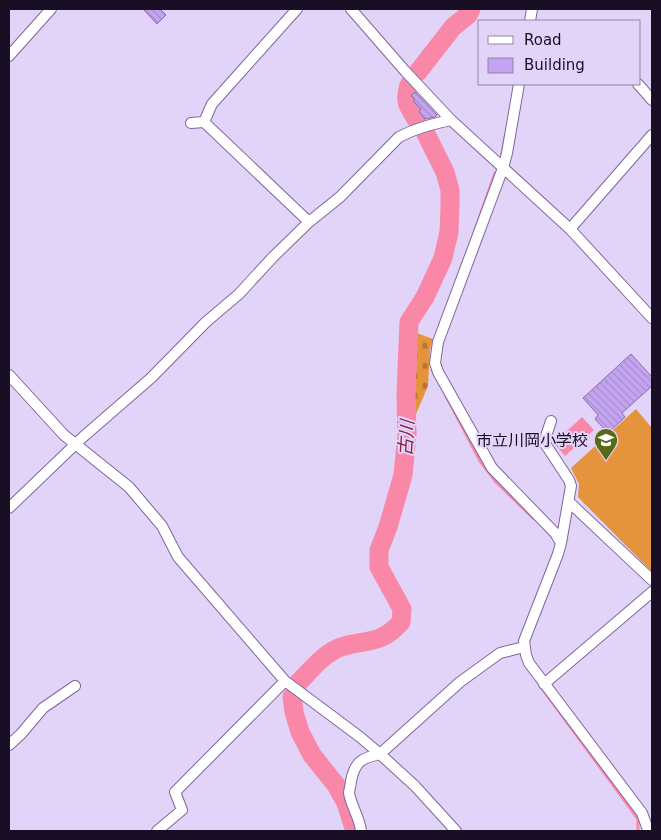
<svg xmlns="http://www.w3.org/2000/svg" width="661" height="840" font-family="'DejaVu Sans','Noto Sans JP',sans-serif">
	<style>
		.cemetery { fill: url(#cemetery-stones) }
		.pitch { fill: #e6933e }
		.water { fill: url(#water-ripples) }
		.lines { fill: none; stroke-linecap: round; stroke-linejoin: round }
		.stream { stroke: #f988a8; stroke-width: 3 }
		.river { stroke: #f988a8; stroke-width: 19 }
		.building { fill: url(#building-back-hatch); stroke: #866fa6 }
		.street-casing { stroke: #7d679d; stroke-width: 12 }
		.street { stroke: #fff; stroke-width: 10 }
		.labels { text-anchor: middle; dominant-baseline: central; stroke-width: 4; stroke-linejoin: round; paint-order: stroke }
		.poi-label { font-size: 16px; fill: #180f24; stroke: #e2d4f8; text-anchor: end }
		.water-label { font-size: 18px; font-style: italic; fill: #842146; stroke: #e2d4f8 }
	</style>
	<defs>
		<pattern id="cemetery-stones" width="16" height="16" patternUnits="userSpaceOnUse" patternTransform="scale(1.25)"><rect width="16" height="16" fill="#e6933e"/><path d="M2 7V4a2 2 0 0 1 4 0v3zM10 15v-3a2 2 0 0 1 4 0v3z" fill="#b97634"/></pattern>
		<pattern id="water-ripples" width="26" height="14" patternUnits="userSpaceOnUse" patternTransform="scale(1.25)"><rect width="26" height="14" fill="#f988a8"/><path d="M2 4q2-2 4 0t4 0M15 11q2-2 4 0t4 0" fill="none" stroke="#d57490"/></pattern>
		<pattern id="building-back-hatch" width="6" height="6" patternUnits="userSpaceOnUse" patternTransform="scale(1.25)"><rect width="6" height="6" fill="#c4a4f1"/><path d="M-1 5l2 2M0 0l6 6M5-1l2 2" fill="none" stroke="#a88cce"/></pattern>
	</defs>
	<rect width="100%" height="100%" fill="#e2d4f8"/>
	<path class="cemetery" d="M415,326l2,7 16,6 -3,11 -2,36 -12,28 -4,-2v-79z"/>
	<path class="pitch" d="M636,409l16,19v144l-74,-75 1,-13 -8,-16z"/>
	<path class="water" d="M582,417l12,13 -29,26 -11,-13z"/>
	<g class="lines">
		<path class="stream" d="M502,154l3,-17
			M475,230l20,-57
			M445,394l35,67 16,21 37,36
			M541,687l97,132v12"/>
		<path class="river" d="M418,72l35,-45 15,-12 3,-6
			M409,85c-5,16 -2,20 7,34
			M298,683c13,-13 26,-30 43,-36 26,-8 40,-2 60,-25l1,-13 -23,-42v-17l9,-23 15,-52 4,-41 -1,-40 3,-72 16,-25 18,-39 6,-26 1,-24v-18l-5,-18 -19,-38
			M292,697l2,15 6,20 12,23 24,30 10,18 9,28"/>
	</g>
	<path class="building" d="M143,9h17l6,6 -9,9z
		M415,92l22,23 -2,2 -10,2 -6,-7 2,-3 -8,-8 2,-2 -4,-3z
		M631,354l21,23v9l-30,27 3,4 -17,16 -13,-14 3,-4 -15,-17z"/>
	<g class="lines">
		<g class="street-casing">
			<path id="street" d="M351,9l54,62 46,49 119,109 82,89
				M530,21l2,-12
				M9,56l42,-47
				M519,84l-12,69 -4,15 -65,174 -3,21 3,9 54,96 63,65 6,10 -3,11 -34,87 2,14 3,8 113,150 5,14 3,4 2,-2
				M638,84l14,16
				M204,122l8,-18 85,-95
				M191,123l13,-1 105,100
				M570,229l82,-94
				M9,375l55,60 65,52 33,39 16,31 107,124 75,56 20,17 35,32 41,45
				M551,421l-7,21 25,38 2,6 -10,57
				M569,502l83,78
				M9,508l74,-71 68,-59 55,-56 33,-28 34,-37 36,-35 31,-25 59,-60c17,-9 34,-13 52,-17
				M544,684l108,-92
				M9,745l12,-11 22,-26 32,-22
				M157,831l25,-21 -7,-18 110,-111
				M361,831c-1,-13 -10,-25 -12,-38 0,-3 2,-8 2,-12 4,-19 10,-23 29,-27l80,-72 40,-29 24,-6"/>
		</g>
		<use href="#street" class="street"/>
	</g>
	<defs>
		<g id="school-pin" transform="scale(1.25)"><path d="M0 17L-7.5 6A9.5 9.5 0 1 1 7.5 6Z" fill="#566a18" stroke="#e2d4f8"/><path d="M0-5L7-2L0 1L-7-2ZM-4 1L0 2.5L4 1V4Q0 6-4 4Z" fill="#fff"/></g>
	</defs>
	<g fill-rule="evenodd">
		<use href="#school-pin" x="606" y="440"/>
	</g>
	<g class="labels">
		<g class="poi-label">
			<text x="588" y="440">市立川岡小学校</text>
		</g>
		<g class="water-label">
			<text transform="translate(406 438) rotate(-86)">古川</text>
		</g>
	</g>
	<rect width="661" height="840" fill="none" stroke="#180f24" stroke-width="20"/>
	<rect x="478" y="20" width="162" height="65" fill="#e2d4f8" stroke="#9185a3"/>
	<rect x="488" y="36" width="25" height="8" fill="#ffffff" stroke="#9185a3"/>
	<text x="524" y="45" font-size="15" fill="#180f24">Road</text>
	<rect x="488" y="58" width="25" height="15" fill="#c4a4f1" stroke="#9185a3"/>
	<text x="524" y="70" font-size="15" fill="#180f24">Building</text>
</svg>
